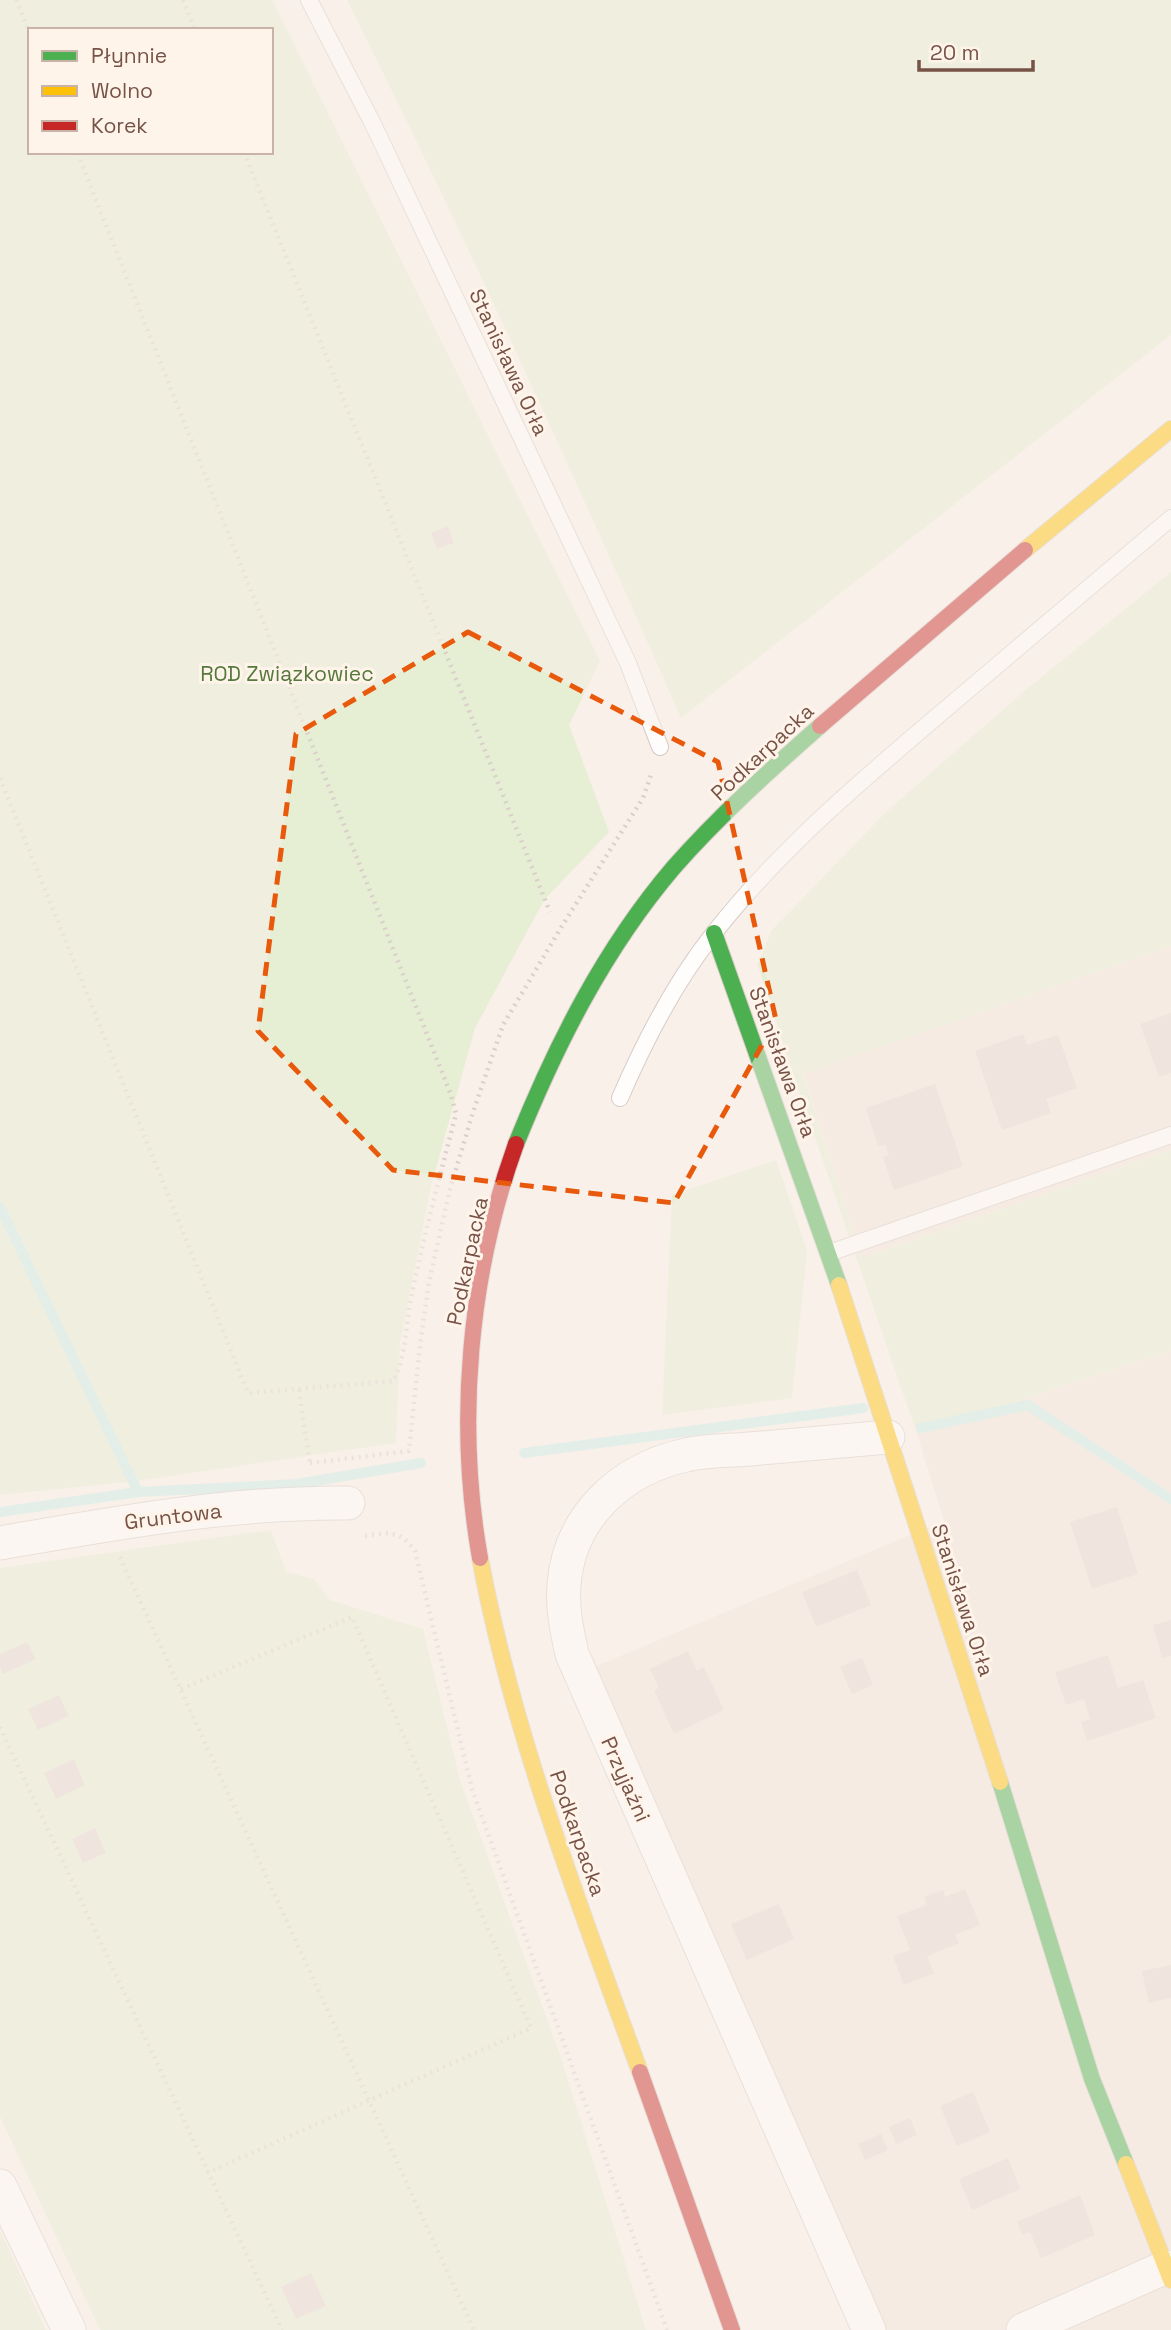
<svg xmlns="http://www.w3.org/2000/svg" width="1171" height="2330" font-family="'Space Grotesk',sans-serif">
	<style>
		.residential { fill: #f4e4d9 }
		.green { fill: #e6eed3; fill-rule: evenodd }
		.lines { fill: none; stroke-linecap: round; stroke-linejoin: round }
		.stream { stroke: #caeae8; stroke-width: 10 }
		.building { fill: #e5d7d0 }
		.lane-casing { stroke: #d6cbc6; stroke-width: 18 }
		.street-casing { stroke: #d6cbc6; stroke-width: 35 }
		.fast-casing { stroke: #d7cbc6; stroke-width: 18 }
		.slow-casing { stroke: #d7cbc6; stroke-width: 18 }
		.jam-casing { stroke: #d7cbc6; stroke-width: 18 }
		.path { stroke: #dad0cb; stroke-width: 4.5; stroke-dasharray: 2 5; stroke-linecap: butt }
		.lane { stroke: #fefdfc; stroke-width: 16 }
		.street { stroke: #fefdfc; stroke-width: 33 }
		.fast { stroke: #4caf50; stroke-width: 16 }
		.slow { stroke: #ffc107; stroke-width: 16 }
		.jam { stroke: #c62828; stroke-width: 16 }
		.marked { fill: none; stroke: #e8590c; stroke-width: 5; stroke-dasharray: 14 9; stroke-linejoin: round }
		.labels { text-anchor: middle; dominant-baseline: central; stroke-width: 6; stroke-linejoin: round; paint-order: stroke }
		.street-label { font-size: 21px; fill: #775247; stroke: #fff4ea }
		.park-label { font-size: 21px; fill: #55783c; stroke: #fff4ea }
	</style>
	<rect width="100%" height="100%" fill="#f8f0e9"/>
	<path class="residential" d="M1171,946v204l-309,108 -59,-185z
		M1171,1351v979h-285l-292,-663 350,-146 -27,-87z"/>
	<path class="green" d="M0,0h272l328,661 -31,64 40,107 -65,68 -69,128 -43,154 -32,161 -4,100 -260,38 -136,14zM30,30h241v122h-241z
		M347,0h824v335l-490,383c-106,-241 -216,-482 -334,-718z
		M1171,572v374l-368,128 59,184 309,-108v201l-254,83 -125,-363 -34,-106 13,-34 115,-119 137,-120z
		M776,1160l31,90 -15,148 -130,17 10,-220z
		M271,1530l15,42 28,7 16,21 93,29 37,151 100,275 86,275h-546l-100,-213v-549z
		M0,2230l46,100h-46z"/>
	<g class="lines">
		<path class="stream" d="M0,1207l138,285
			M921,1428l107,-23 143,94
			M524,1453l339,-45
			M0,1512l138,-20 159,-8 124,-21"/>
	</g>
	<path class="building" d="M448,526l6,17 -17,6 -6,-16z
		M1171,1013v60l-12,4 -19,-53z
		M1023,1034l4,11 31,-10 19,53 -31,11 5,14 -49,17 -27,-79z
		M935,1084l28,82 -69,24 -11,-33 6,-2 -4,-11 -7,2 -12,-38z
		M1117,1507l21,67 -46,15 -22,-67z
		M857,1570l14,35 -55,22 -14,-35z
		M1171,1620v36l-9,2 -9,-33z
		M27,1642l9,17 -33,15 -3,-7v-13z
		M688,1651l9,20 7,-4 20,43 -50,24 -20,-44 5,-2 -9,-19z
		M1108,1655l10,33 25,-8 13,38 -69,23 -6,-19 9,-3 -6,-20 -18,6 -11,-33z
		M862,1658l11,27 -21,9 -12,-27z
		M59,1695l10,21 -31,14 -10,-21z
		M74,1759l11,26 -29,14 -12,-26z
		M95,1828l11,25 -23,10 -11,-24z
		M965,1889l15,36 -25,10 4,8 -32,13 7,17 -30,12 -11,-29 17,-6 -13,-34 30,-11 -3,-8 19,-7 2,7z
		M779,1904l15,35 -47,21 -16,-36z
		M1171,1965v33l-22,5 -7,-32z
		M973,2092l17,40 -33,14 -17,-40z
		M910,2118l7,17 -21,9 -7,-17z
		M881,2134l7,16 -23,10 -7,-16z
		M1008,2158l12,31 -48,21 -13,-31z
		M1080,2195l15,40 -54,23 -11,-26 -8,3 -5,-13z
		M311,2273l15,33 -30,13 -15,-32z"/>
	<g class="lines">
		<g class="lane-casing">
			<path id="lane" d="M309,0l64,124 255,539 32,84
				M620,1098c25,-58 54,-115 94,-165 65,-83 147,-152 227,-220 77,-65 153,-130 230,-195
				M829,1253l342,-118"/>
		</g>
		<g class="street-casing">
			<path id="street" d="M0,1543c115,-20 231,-41 348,-40
				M0,2186l69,144
				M869,2330l-297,-676c-5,-23 -10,-45 -8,-69 5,-68 57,-116 122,-130 20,-5 43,-4 64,-6 46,-4 92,-8 138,-12
				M1023,2330l143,-63"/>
		</g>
		<g class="fast-casing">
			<path id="fast" d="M714,933l125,352
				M516,1144c40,-99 88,-195 158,-277 45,-51 95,-96 146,-141
				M1000,1782l92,297 34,85"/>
		</g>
		<g class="slow-casing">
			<path id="slow" d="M1025,550l146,-121
				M839,1285l161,497
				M480,1558c33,177 99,345 160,514
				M1126,2164l45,116"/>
		</g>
		<g class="jam-casing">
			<path id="jam" d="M820,726l205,-176
				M480,1558c-24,-135 -11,-284 36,-414
				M640,2072l92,258"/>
		</g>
		<path class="path" d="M16,0l14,34
			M183,0l12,30
			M244,152l306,760
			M0,778l248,615 145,-12c14,-25 12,-55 18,-83 13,-62 29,-123 45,-184l-5,-19 -374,-943
			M299,1390l11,75
			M310,1463l99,-12 11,-106 9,-63 20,-89 24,-81 30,-87 59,-99 81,-128 9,-26
			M365,1536c24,-4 35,-6 50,15l57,238 195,541
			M120,1557l354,773
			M181,1689l171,-72 179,411 -324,145
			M0,1727l282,603"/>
		<use href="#lane" class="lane"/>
		<use href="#street" class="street"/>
		<use href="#fast" class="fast"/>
		<use href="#slow" class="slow"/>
		<use href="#jam" class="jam"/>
	</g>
	<path d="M0 0H1171V2330H0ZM468,632l250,130 58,258 -102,183 -281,-33 -135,-139 38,-297z" fill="#f8f0e9" fill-opacity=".55" fill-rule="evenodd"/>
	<path class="marked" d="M468,632l250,130 58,258 -102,183 -281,-33 -135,-139 38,-297z"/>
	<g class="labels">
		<g class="street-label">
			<text transform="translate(509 362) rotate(65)">Stanisława Orła</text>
			<text transform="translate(762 752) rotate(-43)">Podkarpacka</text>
			<text transform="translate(783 1062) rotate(70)">Stanisława Orła</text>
			<text transform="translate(467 1261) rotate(-78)">Podkarpacka</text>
			<text transform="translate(173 1516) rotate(-7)">Gruntowa</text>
			<text transform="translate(963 1600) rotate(72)">Stanisława Orła</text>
			<text transform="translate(626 1779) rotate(66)">Przyjaźni</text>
			<text transform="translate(578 1833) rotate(71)">Podkarpacka</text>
		</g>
		<g class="park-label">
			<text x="287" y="673">ROD Związkowiec</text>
		</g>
	</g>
	<rect x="28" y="28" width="245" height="126" fill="#fff4ea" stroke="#c9b3a9" stroke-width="2"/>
	<rect x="42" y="51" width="35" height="10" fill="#4caf50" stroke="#c9b3a9" stroke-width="2"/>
	<text x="91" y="63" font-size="21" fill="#775247">Płynnie</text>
	<rect x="42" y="86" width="35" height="10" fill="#ffc107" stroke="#c9b3a9" stroke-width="2"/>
	<text x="91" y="98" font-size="21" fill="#775247">Wolno</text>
	<rect x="42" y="121" width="35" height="10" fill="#c62828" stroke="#c9b3a9" stroke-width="2"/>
	<text x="91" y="133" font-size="21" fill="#775247">Korek</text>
	<path d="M919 60v10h114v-10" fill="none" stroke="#775247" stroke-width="3.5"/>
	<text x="930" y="60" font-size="21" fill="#775247" stroke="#fff4ea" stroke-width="5" paint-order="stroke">20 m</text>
</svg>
